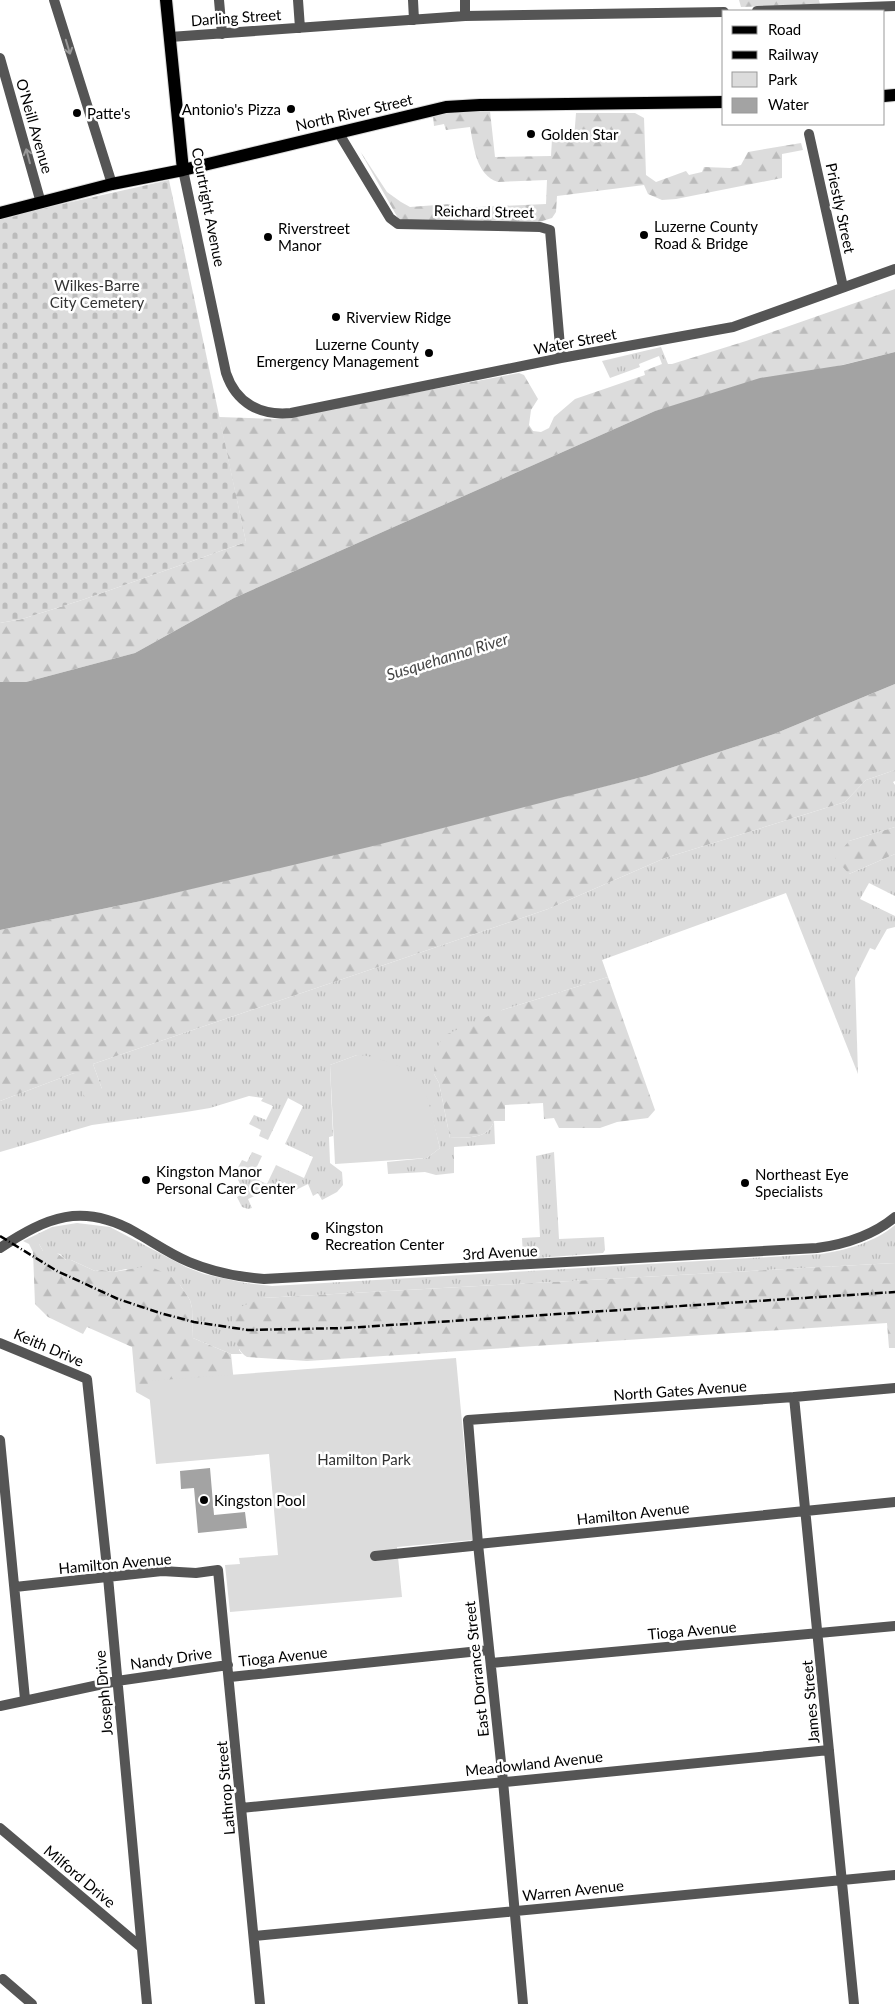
<svg xmlns="http://www.w3.org/2000/svg" width="895" height="2004" font-family="Lato,sans-serif">
	<style>
		.grass { fill: url(#grass-tufts) }
		.forest { fill: url(#forest-firs) }
		.cemetery { fill: url(#cemetery-stones) }
		.park { fill: #dcdcdc }
		.water { fill: #a3a3a3 }
		.lines { fill: none; stroke-linecap: round; stroke-linejoin: round }
		.major-casing { stroke: #dbdbdb; stroke-width: 14 }
		.minor { stroke: #555; stroke-width: 10 }
		.major { stroke: #000; stroke-width: 12 }
		.rail { stroke: #000; stroke-width: 2.5; stroke-dasharray: 8 2.5 1 2.5; stroke-linecap: butt }
		.oneway { stroke: #999 }
		.poi-dot { fill: #000; stroke: #fff; stroke-width: 2 }
		.labels { text-anchor: middle; dominant-baseline: central; stroke-width: 5; stroke-linejoin: round; paint-order: stroke }
		.street-label { font-size: 15px; fill: #000; stroke: #fff }
		.poi-label { font-size: 15px; fill: #000; stroke: #fff; text-anchor: start }
		.park-label { font-size: 15px; fill: #333; stroke: #fff }
		.water-label { font-size: 16px; font-style: italic; fill: #444; stroke: #fff }
	</style>
	<defs>
		<pattern id="grass-tufts" width="24" height="20" patternUnits="userSpaceOnUse" patternTransform="scale(1.25)"><rect width="24" height="20" fill="#dcdcdc"/><path d="M3 7l-1-3M5 7V3M7 7l1-3M15 17l-1-3M17 17v-4M19 17l1-3" fill="none" stroke="#bbb"/></pattern>
		<pattern id="forest-firs" width="22" height="20" patternUnits="userSpaceOnUse" patternTransform="scale(1.25)"><rect width="22" height="20" fill="#dcdcdc"/><path d="M5 1l3.5 6h-7zM16 11l3.5 6h-7z" fill="#bbb"/></pattern>
		<pattern id="cemetery-stones" width="16" height="16" patternUnits="userSpaceOnUse" patternTransform="scale(1.25)"><rect width="16" height="16" fill="#dcdcdc"/><path d="M2 7V4a2 2 0 0 1 4 0v3zM10 15v-3a2 2 0 0 1 4 0v3z" fill="#bbb"/></pattern>
	</defs>
	<rect width="100%" height="100%" fill="#fff"/>
	<path class="grass" d="M661,347l7,17h-6l-3,-8 -20,8 1,3 -30,11 -8,-17z
		M895,770v11l-2,1 2,3v42l-46,14v33l46,-20v42l-26,-13 -9,16 35,17v11l-8,2 -12,21 -5,-2 -15,30 3,96 -72,-181 -184,67 6,17 -106,33 -68,64 5,9 11,55c17,-1 38,2 44,-17l1,23 -41,3v26l-18,2 -11,-3 -37,2 -1,-12 40,-4 13,-10 -9,-35 -13,-32 -61,-26 -27,10 3,71 -4,1 1,26 12,9 1,13 -6,7 -15,8 -4,-7 -5,3 -5,-12 -18,9 -5,-11 -37,17 4,9 -4,1 -6,-2 -5,-10 7,-4 -9,-20 7,-13 5,2 5,-10 10,4 -10,21 15,7 9,-19 28,13 9,-21 -28,-13 18,-38 -15,-8 -20,42 -9,-4 2,-6 -12,-6 5,-9 12,5 7,-14 -12,-5 2,-3 -14,-2 -39,12 -24,4 -94,13 -92,27v-51l74,-28 28,16 -9,-25 455,-155 117,-51 180,-56 21,-22z
		M554,1152l5,87 45,-2 1,13 -2,3 -78,6 -2,-3 -1,-18 18,-1 -4,-81z
		M77,1223l33,4 76,40 18,7 41,9 27,3 549,-32c26,-4 54,-12 74,-29v38l-633,35 -23,52 3,4h-11l-38,-16 -1,-30 -2,-8 -10,-15 -54,-16 -13,3 -11,-2 -7,1 -24,-11h-5l-6,-6 -17,-3 -4,-7h-10l-6,-3 29,-14z"/>
	<path class="forest" d="M739,0h80l1,4 -79,3z
		M449,111h41l5,46 56,-1 1,-17h22l2,-26h59l9,5 2,57 10,7 30,-11 3,4 13,-3 2,-5 26,1 11,-3 7,-13 53,-9 2,7 -21,4v24l-106,21 -14,1 -14,-6 -4,-9 -87,11 -1,16 -4,6 -16,5 -137,-3 -39,-69 27,41 14,10 9,5 40,-3 6,4 90,-4 1,-24 -49,2c-22,-7 -24,-35 -28,-55l-24,3 -2,-6 -10,2 -1,-10z
		M895,289v63l-240,59 -421,187 -99,55 -109,29h-26v-59l22,-4 60,-19 164,-58 -27,-125 56,2 244,-46 5,2 14,24 -7,11 -2,15 4,6 8,1 8,-4 5,-11 21,-18 70,-24 -1,-4 18,-7h10l74,-23z
		M895,684v86l-29,10 -21,22 -180,56 -117,51 -455,155 9,25 -18,7 -10,-23 -74,28v-171l141,-29 505,-125 128,-42z
		M895,827v27l-46,20 -14,-16 14,-17z
		M608,977l47,133 -7,8 -31,4 -17,6h-41l-5,-10 -10,1 -1,-16 -38,2v16h-11c-6,19 -27,16 -44,17l-11,-55 -5,-9 1,-20 4,-10 6,-9 57,-25z
		M29,1244h10l4,7 9,-2 14,11h5l24,11 7,-1 11,2 36,-6 20,9 11,10 10,15 2,8 1,30 38,16 3,29 -80,19 -18,-10 -4,-45 -45,-20 -4,7 -35,-17 -13,-13 -2,-52z
		M895,1263v85h-6l-2,-25 -580,38 -60,-4c-14,-8 -14,-33 -14,-47l29,-12z"/>
	<path class="cemetery" d="M169,180l77,362 -164,58 -60,19 -22,4v-405z"/>
	<path class="park" d="M357,1055c17,0 51,12 61,25 12,17 17,48 22,68l-13,10 -92,6 -5,-99z
		M456,1358l17,182 -76,7 5,50 -172,15 -5,-47 15,-1 -1,-6 39,-3 -9,-101 -113,10 -8,-83z"/>
	<path class="water" d="M895,352v332l-121,50 -128,42 -277,71 -228,54 -141,29v-248h26l109,-29 99,-55 421,-187 105,-33 83,-13z
		M210,1468l4,47 31,-3 2,16 -49,5 -4,-45 -13,1 -1,-18z"/>
	<g class="lines">
		<g class="major-casing">
			<path id="major" d="M166,0l17,170
				M884,96l11,-1
				M0,213l112,-29 71,-14 263,-63 34,-2 244,-3"/>
		</g>
		<path class="minor" d="M54,0l58,184
			M219,0l3,34
			M298,0l2,28
			M413,0l1,20
			M465,0v16
			M757,11l138,-5
			M170,37l295,-21 259,-4
			M0,58l41,145
			M338,132l52,86 8,6 142,3 10,3 11,128
			M809,134l34,153
			M183,170l43,203c10,30 34,43 65,40l270,-55 172,-31 162,-58
			M0,1248c47,-31 82,-46 135,-16 18,10 35,22 54,30 24,10 49,15 75,17l553,-31c29,-4 55,-12 78,-31
			M0,1343l87,36 21,198 39,427
			M794,1397l60,607
			M0,1440l25,259
			M375,1556l97,-10 6,-2 417,-42
			M15,1587l147,-16 34,2 22,-3 42,434
			M491,1663l404,-37
			M230,1677l259,-27
			M0,1706l117,-25 111,-16
			M241,1808l588,-58
			M0,1828l141,119
			M254,1936l641,-61
			M3,1979l29,25
			M523,2004l-20,-223 -25,-237 -10,-124 326,-23 101,-9"/>
		<use href="#major" class="major"/>
		<path class="rail" d="M0,1236l57,35 61,28 42,14 34,9 54,8 97,-2 550,-36"/>
	</g>
	<defs><path id="oneway-shaft" d="M-6 0H5M1.5-3L5.5 0L1.5 3" fill="none" stroke-width="1.6" stroke-linecap="round" stroke-linejoin="round" transform="scale(1.25)"/></defs>
	<g class="oneway">
		<use href="#oneway-shaft" transform="translate(68 47) rotate(73)"/>
		<use href="#oneway-shaft" transform="translate(28 156) rotate(-105)"/>
	</g>
	<g class="poi-dot">
		<circle cx="291" cy="109" r="5"/>
		<circle cx="77" cy="113" r="5"/>
		<circle cx="531" cy="134" r="5"/>
		<circle cx="644" cy="235" r="5"/>
		<circle cx="268" cy="237" r="5"/>
		<circle cx="336" cy="317" r="5"/>
		<circle cx="429" cy="353" r="5"/>
		<circle cx="146" cy="1180" r="5"/>
		<circle cx="745" cy="1183" r="5"/>
		<circle cx="315" cy="1236" r="5"/>
		<circle cx="204" cy="1500" r="5"/>
	</g>
	<g class="labels">
		<g class="street-label">
			<text transform="translate(236 17) rotate(-4)">Darling Street</text>
			<text transform="translate(354 112) rotate(-13)">North River Street</text>
			<text transform="translate(35 126) rotate(74)">O'Neill Avenue</text>
			<text transform="translate(209 207) rotate(79)">Courtright Avenue</text>
			<text transform="translate(841 208) rotate(78)">Priestly Street</text>
			<text transform="translate(484 211) rotate(1)">Reichard Street</text>
			<text transform="translate(575 341) rotate(-11)">Water Street</text>
			<text transform="translate(500 1252) rotate(-3)">3rd Avenue</text>
			<text transform="translate(49 1347) rotate(23)">Keith Drive</text>
			<text transform="translate(680 1390) rotate(-4)">North Gates Avenue</text>
			<text transform="translate(633 1513) rotate(-6)">Hamilton Avenue</text>
			<text transform="translate(115 1563) rotate(-5)">Hamilton Avenue</text>
			<text transform="translate(692 1630) rotate(-5)">Tioga Avenue</text>
			<text transform="translate(283 1656) rotate(-6)">Tioga Avenue</text>
			<text transform="translate(171 1658) rotate(-8)">Nandy Drive</text>
			<text transform="translate(476 1669) rotate(-96)">East Dorrance Street</text>
			<text transform="translate(103 1693) rotate(-95)">Joseph Drive</text>
			<text transform="translate(810 1702) rotate(-95)">James Street</text>
			<text transform="translate(534 1763) rotate(-6)">Meadowland Avenue</text>
			<text transform="translate(225 1788) rotate(-95)">Lathrop Street</text>
			<text transform="translate(80 1876) rotate(40)">Milford Drive</text>
			<text transform="translate(573 1890) rotate(-6)">Warren Avenue</text>
		</g>
		<g class="poi-label">
			<text x="281" y="109" text-anchor="end">Antonio's Pizza</text>
			<text x="87" y="113">Patte's</text>
			<text x="541" y="134">Golden Star</text>
			<text x="654" y="226">Luzerne County<tspan x="654" dy="17">Road &amp; Bridge</tspan></text>
			<text x="278" y="228">Riverstreet<tspan x="278" dy="17">Manor</tspan></text>
			<text x="346" y="317">Riverview Ridge</text>
			<text x="419" y="344" text-anchor="end">Luzerne County<tspan x="419" dy="17">Emergency Management</tspan></text>
			<text x="156" y="1171">Kingston Manor<tspan x="156" dy="17">Personal Care Center</tspan></text>
			<text x="755" y="1174">Northeast Eye<tspan x="755" dy="17">Specialists</tspan></text>
			<text x="325" y="1227">Kingston<tspan x="325" dy="17">Recreation Center</tspan></text>
			<text x="214" y="1500">Kingston Pool</text>
		</g>
		<g class="park-label">
			<text x="97" y="285">Wilkes-Barre<tspan x="97" dy="17">City Cemetery</tspan></text>
			<text x="364" y="1459">Hamilton Park</text>
		</g>
		<g class="water-label">
			<text transform="translate(447 656) rotate(-17)">Susquehanna River</text>
		</g>
	</g>
	<rect x="722" y="10" width="162" height="115" fill="#ffffff" stroke="#999999"/>
	<rect x="732" y="26" width="25" height="8" fill="#000000" stroke="#999999"/>
	<text x="768" y="35" font-size="15" fill="#000000">Road</text>
	<rect x="732" y="51" width="25" height="8" fill="#000000" stroke="#999999"/>
	<text x="768" y="60" font-size="15" fill="#000000">Railway</text>
	<rect x="732" y="72" width="25" height="15" fill="#dcdcdc" stroke="#999999"/>
	<text x="768" y="85" font-size="15" fill="#000000">Park</text>
	<rect x="732" y="98" width="25" height="15" fill="#a3a3a3" stroke="#999999"/>
	<text x="768" y="110" font-size="15" fill="#000000">Water</text>
</svg>
